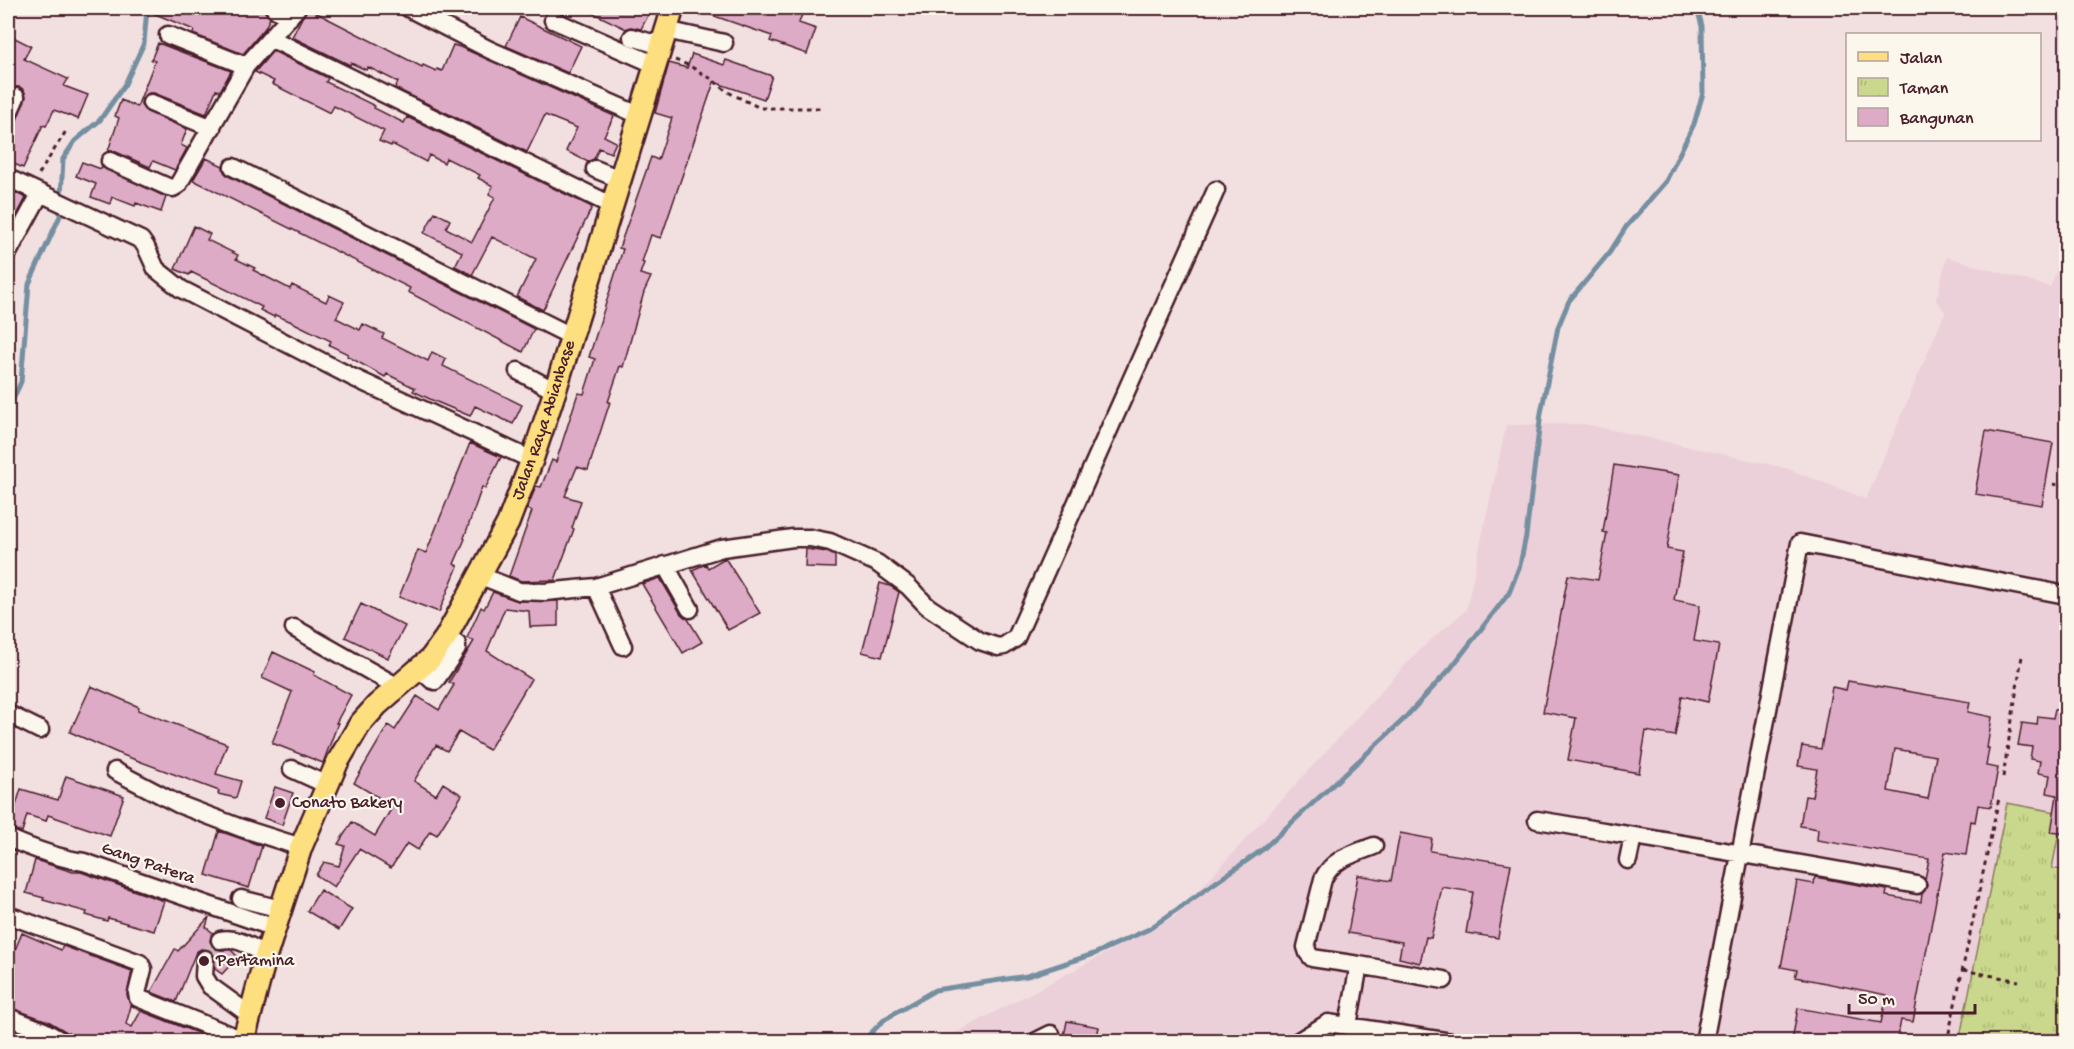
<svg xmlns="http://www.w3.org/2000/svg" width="2074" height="1049" font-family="'Gochi Hand',sans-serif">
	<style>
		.built { fill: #ecd0d9 }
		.park { fill: url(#park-tufts); stroke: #8a7c5c; stroke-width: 1.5 }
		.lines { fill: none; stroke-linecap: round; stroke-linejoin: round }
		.stream { stroke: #748fa1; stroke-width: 5 }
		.building { fill: #deabc7; stroke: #4a1f2b; stroke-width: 1.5; fill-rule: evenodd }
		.minor-tunnel { stroke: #d0b9bd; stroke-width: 16; stroke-dasharray: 16 8; stroke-linecap: butt }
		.minor-casing { stroke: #4a1f2b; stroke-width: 21 }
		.major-casing { stroke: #4a1f2b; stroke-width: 26 }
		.path { stroke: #4a1f2b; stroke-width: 3; stroke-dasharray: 4.5 4.5; stroke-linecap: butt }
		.minor { stroke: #fbf7ec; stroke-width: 16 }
		.major { stroke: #fedf80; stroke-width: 21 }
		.poi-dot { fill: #4a1f2b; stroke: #fbf7ec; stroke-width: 2 }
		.labels { text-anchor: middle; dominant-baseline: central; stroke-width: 4.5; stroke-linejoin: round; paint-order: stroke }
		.street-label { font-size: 18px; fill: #4a1f2b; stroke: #fbf7ec }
		.poi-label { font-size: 18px; fill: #4a1f2b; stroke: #fbf7ec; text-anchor: start }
	</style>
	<defs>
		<pattern id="park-tufts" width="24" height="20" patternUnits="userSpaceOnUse" patternTransform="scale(1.5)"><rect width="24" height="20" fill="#c9d88c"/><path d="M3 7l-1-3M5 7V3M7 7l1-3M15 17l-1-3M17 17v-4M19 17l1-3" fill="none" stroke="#aeb979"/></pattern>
	</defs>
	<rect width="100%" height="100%" fill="#f2e0e1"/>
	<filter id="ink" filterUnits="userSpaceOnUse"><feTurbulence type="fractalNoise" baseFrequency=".0167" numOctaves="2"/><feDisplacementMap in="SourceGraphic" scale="12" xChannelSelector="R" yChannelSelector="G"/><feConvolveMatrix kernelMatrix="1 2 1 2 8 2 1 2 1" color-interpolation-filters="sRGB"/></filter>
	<g filter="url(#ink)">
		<path class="built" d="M2066,246v795l-1128,1 236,-125 244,-266 48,-41 40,-185 79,-1 201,44 80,31 79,-187 -9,-12 11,-43 103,30z"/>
		<path class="park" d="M2007,803l48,9 4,21 -7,35 14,3v170l-107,1z"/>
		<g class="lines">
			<path class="stream" d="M8,410l13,-28 8,-98 31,-68 3,-57 12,-18 25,-21 25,-36 19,-41 3,-35
				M862,1042l23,-23 50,-29 92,-14 67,-22 55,-25 113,-79 140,-129 49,-53 58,-75 11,-28 6,-29 15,-123 17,-86 11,-26 41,-49 16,-25 40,-46 28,-57 9,-31 -1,-67 -5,-18"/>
		</g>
		<path class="building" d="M141,8h118l5,2 6,8 -5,10 -22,26 -50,-20 1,-4z
			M307,8l115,59 1,-2 13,6 1,-2 5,2 11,-26 7,2 154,69 -10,20 12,6 -5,11 -12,-5 -5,11 -6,3 -22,-11 11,-23 -32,-13 -18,37 -132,-64 3,-6 -30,-15 -2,3 -15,-7 -1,2 -58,-28z
			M583,8h69l-11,21 -11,-2 -4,2z
			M697,8h107l-5,15 17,6 -9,25 -37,-13 2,-5 -75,-26z
			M520,17l61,29 -13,27 -62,-27z
			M8,37l4,2 1,-2 18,9 -7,13 44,20 -4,7 24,9 -10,24 -24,-9 -8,16 -3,-1 -20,43 -15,-7v-36l6,-1 3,-4 9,-24 -2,-6 -4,-3h-6l-6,4z
			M158,43l73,28 -11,20 -4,-1 -10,24 -52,-21h-5l-7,6 -1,6 6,7 40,17 -6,16 6,3 -12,22 -22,-9 -3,6 -36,-16h-6l11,-33 -4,-2 6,-16 16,7 18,-46 -4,-1z
			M273,51l55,27 -2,4 49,24 -1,2 30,15 3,-6 185,90 -49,103 -26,-13 19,-38 -44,-22 -20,38 -17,-9 7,-14 -38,-19 11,-21 15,8 -4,8 26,14 23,-45 -6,-3 4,-8 -15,-8 2,-3 -34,-17 -2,5 -15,-8 -3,7 -34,-18 -1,2 -12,-5 5,-10 -50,-25 -4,7 -58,-29 2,-3 -19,-9z
			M692,54l32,11 2,-5 46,16 -8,23 -50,-17 -53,156 -10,-3 -9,27 2,1 -4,11 11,3 -7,15 -21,75 -3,-1 -12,36h2l-22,68 -11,-3 -12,29 16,5 -9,27 2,1 -19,51 -34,1 -12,-5 23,-65 -5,-2 9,-23 5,1 11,-27 4,2 22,-69 6,1 11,-35 -6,-2 34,-108 -4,-1 32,-91 7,3 14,-42 -17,-5 14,-50 18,5z
			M206,158l17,8 1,6 4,4 306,153 -11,23 -115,-60 2,-4 -217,-108z
			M82,162l19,7 1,-2 64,30 -5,15 -25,-9 -1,3 -23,-9 -2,7 -19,-7 5,-13 -20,-8z
			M8,189l18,9 -18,34z
			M194,226l16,8 -3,6 31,15 -2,4 19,9 -2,2 37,19 2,-4 34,17 3,-7 15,7 -8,16 24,12 3,-6 21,10 -2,4 46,23 4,-9 14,7 -3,7 79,39 -9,19 -38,-18 -5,10 -38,-16 -19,-9 2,-3 -28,-14 -2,3 -38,-21 1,-2 -19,-9 2,-4 -39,-19 -17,-7 -1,2 -14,-7 2,-3 -71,-35 -2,3 -14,-6z
			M1986,431l67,12 -11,62 -67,-11z
			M470,443l31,14 -16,32 -3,-2 -18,51 1,1 -11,25 4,2 -19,46 -40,-15 19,-47 8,3z
			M1614,465l65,10 -12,74 16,3 -9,48 26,5 -6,36 25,4 -11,57 -26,-6 -7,40 -29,-5 -7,42 -71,-13 8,-42 -33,-6 25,-137 30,5 9,-47 -4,-1z
			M806,549l21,3 8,4v12l-30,-1z
			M725,558l35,55 -32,17 -36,-60 14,-6 2,4z
			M660,578l21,36 7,5 14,23 -19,11 -41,-69z
			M880,583l10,3 9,6 -17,65 -20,-5z
			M493,592l25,9h40v25l-28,1 -1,-16 -24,-3 -18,43 44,28 -42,71 -30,-18 -12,19 -11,-6 -22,36 22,14 7,-12 19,12 -25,40 -7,-4 -12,19 -11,-7 -16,25 -32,-19 -25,38 -18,-12 8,-13 15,4 6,-20 -7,-2 14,-22 23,14 18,-30 -39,-23 34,-58 7,5 22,-34 22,14 15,-25 -5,-3 25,-41 -7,-3 14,-31 3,2z
			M361,604l44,22 -17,32 -43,-21z
			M273,652l42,20 -1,3 37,20 -15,28h2l-15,40 -51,-20 20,-51 -30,-14z
			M1848,681l122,21 -2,10 24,5 -5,31h2l-3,18 12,2 -7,39 -13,-2 -3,17 -4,-1 -5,34 -21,-3 -32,170 -12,-2 -4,21h-105l6,-33 83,15 6,-28 -92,-18 2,-7 -16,-3 16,-86 17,3 1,-7 72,13 -1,6 35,6 1,-8 5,-8 -2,-7 4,-20 -112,-19 1,-11 -18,-3 5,-30 7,1 5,-28 -19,-3 4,-20 19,3 11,-62 14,3zM1895,749l41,7 -8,43 -40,-8z
			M91,686l48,21 -1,3 89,34 -11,30 25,7 -5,17 -18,-4 1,-3 -99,-37 -50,-22z
			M2055,709l12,2v123l-16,-2 6,-37 -10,-2 3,-18 -12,-2 2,-12 -10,-2 2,-12 -14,-2 4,-22 15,2 1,-9 15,2z
			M66,776l58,20 -14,40 -62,-21 -2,6 -19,-6 -5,17 -13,-4 12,-39 37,11z
			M275,787l18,6 -11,32 -18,-7z
			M219,831l43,15 -13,42 -43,-13z
			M1400,833l32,6 -2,12 81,13 -13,74 -32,-5 7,-41 -31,-5 -11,51 -5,-1 -6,26 -21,-5 3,-16 -54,-9 10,-58 33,6z
			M35,860l38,12h8l83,29 -10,30 -46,-13 -1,3 -21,-6 1,-3 -44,-12 1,-2 -18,-5z
			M320,890l32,19 -13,21 -32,-19z
			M209,917l-3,10 7,6 -3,8 1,5 6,4h14l7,7 -16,17 -7,-5 -1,-15 -8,-5h-5l-5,3 -20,50 -25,-10 24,-43 3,2z
			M22,933l39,17 2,-4 69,25 -5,24 4,11 -5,18 6,3 9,-16 77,30h-136l-34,-20 -40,-14v-52l4,2z
			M1067,1021l32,6 -3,14h-33z
			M8,1028l23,9 -2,4h-21z"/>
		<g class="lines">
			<path class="minor-tunnel" d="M205,959l15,-19"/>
			<g class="minor-casing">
				<path id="minor" d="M274,8l15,10
					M408,8l82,42 151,66
					M553,20l103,45
					M666,30l58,13
					M168,35l78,31
					M632,37l30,9
					M270,38l343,168
					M151,103l61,25
					M8,115l8,-18
					M110,161l58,26 5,1 5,-3 68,-119 51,-58
					M233,167l338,169
					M595,169l27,11
					M8,178l133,62 5,7 10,22 25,20 171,88 180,83
					M8,253l32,-59
					M518,371l37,20
					M665,565l25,44
					M481,576l38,15 26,1 51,-5 126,-39 71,-10h17l20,4 47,21 31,23 19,20 53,35 18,6 6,-1 12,-8 200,-448
					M596,587l27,59
					M294,628l104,59
					M419,668l13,12 3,1 22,-32v-5l-11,-7
					M8,714l32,16
					M292,769l35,16
					M115,771l63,33 63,24 60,19
					M1537,820c127,21 254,41 380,65
					M8,838c25,11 49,20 76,24l191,66
					M1628,860l5,-24
					M241,899l40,10
					M8,915l132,48 3,6 -6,24 1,5 105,42
					M220,940c17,-4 31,7 46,15
					M205,959l-1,17 6,10 40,29
					M1359,965l85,15
					M8,1017l36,14 19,11
					M1348,1025l11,-60 -47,-7 -4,-5 -2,-6 17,-68c10,-21 31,-25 51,-33
					M1035,1042l16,-8
					M1297,1042l31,-19 123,19
					M1704,1042l96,-499 266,52"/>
			</g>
			<g class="major-casing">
				<g id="major">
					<path id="s1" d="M243,1042l23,-87 35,-108 36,-84 23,-39 17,-19 54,-47 15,-21 62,-114 24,-63 23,-69 118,-383"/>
				</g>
			</g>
			<path class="path" d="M675,60l13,5 22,13 18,14 32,16h62
				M39,174l27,-43
				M2053,484l13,2
				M2003,777l19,-121
				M1963,970l56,11
				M1947,1042l52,-244"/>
			<use href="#minor" class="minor"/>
			<use href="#major" class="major"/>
		</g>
	</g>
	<g class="poi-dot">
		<circle cx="280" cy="803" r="6"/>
		<circle cx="204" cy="961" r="6"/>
	</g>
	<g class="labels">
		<g class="street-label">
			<text stroke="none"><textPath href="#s1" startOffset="702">Jalan Raya Abianbase</textPath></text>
			<text transform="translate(148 864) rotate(19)">Gang Patera</text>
		</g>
		<g class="poi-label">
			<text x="292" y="803">Conato Bakery</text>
			<text x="216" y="961">Pertamina</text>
		</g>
	</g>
	<rect width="2074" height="1049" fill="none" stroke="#fbf7ec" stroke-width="30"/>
	<rect x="15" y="15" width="2044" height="1019" fill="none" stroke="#4a1f2b" stroke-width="2" filter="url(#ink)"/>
	<rect x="1846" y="33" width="195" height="108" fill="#fbf7ec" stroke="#b4a19f" stroke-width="1.5"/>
	<rect x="1858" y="52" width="30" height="9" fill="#fedf80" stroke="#b4a19f" stroke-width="1.5"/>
	<text x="1900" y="63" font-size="18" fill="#4a1f2b">Jalan</text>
	<rect x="1858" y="78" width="30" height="18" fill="url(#park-tufts)" stroke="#b4a19f" stroke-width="1.5"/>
	<text x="1900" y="93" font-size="18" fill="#4a1f2b">Taman</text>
	<rect x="1858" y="108" width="30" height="18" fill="#deabc7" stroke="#b4a19f" stroke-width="1.5"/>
	<text x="1900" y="123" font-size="18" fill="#4a1f2b">Bangunan</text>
	<path d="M1849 1004v9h126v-9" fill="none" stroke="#4a1f2b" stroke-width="3"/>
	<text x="1858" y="1004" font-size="18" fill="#4a1f2b" stroke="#fbf7ec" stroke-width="4.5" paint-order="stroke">50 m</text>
</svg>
